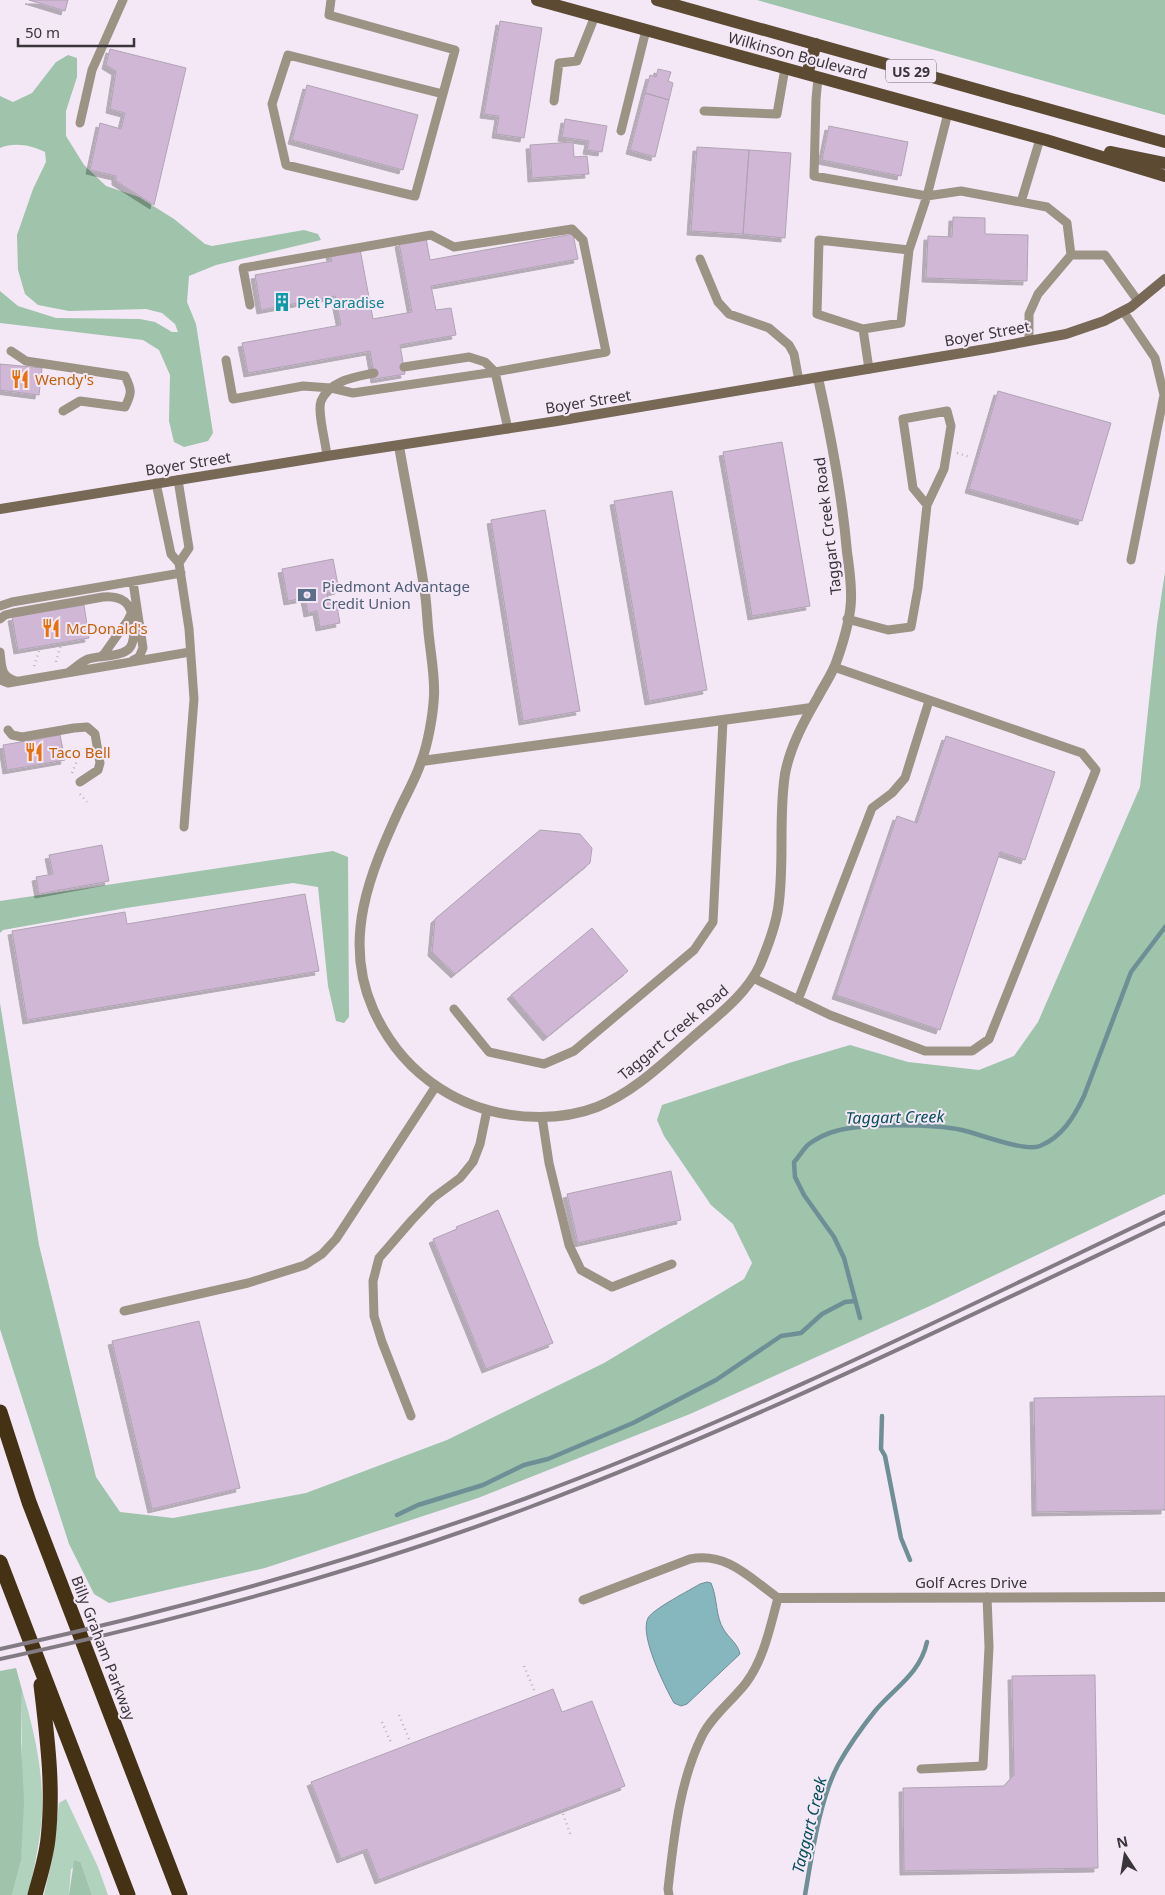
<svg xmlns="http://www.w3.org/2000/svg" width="1165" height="1895" font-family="'Noto Sans',sans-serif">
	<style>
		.green { fill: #b1d2bc }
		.forest { fill: #9fc3ab }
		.water { fill: #86b6be; stroke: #6f8f97 }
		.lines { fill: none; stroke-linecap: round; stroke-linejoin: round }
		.stream { stroke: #6f8f97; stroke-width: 4.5 }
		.building { fill: #d0b7d6; stroke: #b0a4b3; filter: url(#shadow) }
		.path { stroke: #bbb1bd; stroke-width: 2.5; stroke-dasharray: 1 4; stroke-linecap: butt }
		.lane { stroke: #9d9385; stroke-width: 9 }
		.street { stroke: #9d9385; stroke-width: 10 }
		.secondary { stroke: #776955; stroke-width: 10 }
		.primary { stroke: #5c4b32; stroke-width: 12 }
		.highway { stroke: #453214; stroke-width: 15 }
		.rail { stroke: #837b84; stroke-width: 4 }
		.labels { text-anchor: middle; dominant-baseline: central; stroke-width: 4; stroke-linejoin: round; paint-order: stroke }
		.shield { fill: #f4e8f7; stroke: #726b73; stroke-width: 1 }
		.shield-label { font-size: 14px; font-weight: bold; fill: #3a353b }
		.street-label { font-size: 15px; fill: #3a353b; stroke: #f4e8f7 }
		.culture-label { font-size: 15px; fill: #0d838f; stroke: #f4e8f7; text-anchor: start }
		.food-label { font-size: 15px; fill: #c56008; stroke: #f4e8f7; text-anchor: start }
		.service-label { font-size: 15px; fill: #4e5e75; stroke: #f4e8f7; text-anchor: start }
		.water-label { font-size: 16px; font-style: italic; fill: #054e58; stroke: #f4e8f7 }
	</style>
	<defs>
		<filter id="shadow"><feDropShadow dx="-4" dy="4" stdDeviation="0" flood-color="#0004"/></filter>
	</defs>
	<rect width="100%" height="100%" fill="#f4e8f7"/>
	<path class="green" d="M22,1690c12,39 22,84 20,125 -2,27 -8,54 -14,80h-16l9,-34z
		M66,1799l32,68 10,28h-16l-11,-32 -10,6 -2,26h-25l9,-40 6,-52z"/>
	<path class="forest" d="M757,0h408v115z
		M68,55l9,3v19l-11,34v25l18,29 22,21 33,11 35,22 31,25 7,2 92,-16 14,4 3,6 -105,25 -27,11 -2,26 9,22 17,109 -5,8 -24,6 -10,-5 -5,-21 1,-46 -11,-25 -16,-10 -143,-17v-32l18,15 38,12 84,1 15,3 17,10h6l-3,-8 -13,-11 -16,-4 -77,2 -31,-6 -13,-11 -7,-24 -1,-35 16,-46 13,-27 -1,-10c-14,-7 -31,-10 -45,-4v-52l13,6 19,-9 24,-31z
		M1165,572v622l-233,111 -242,109 -212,84 -213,70 -156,35 -15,-9 -25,-50 -69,-215v-326l39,242 57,232 24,35 53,6 133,-25 141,-53 157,-77 140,-84 8,-16 -19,-39 -22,-19 -47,-69 -7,-16 5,-15 127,-42 61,-18 58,17 71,8 35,-14 24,-34 102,-235 17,-162z
		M333,851l15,6 1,160 -5,6 -8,-2 -8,-35 -10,-99 -25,-4 -167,25 -123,22 -3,3v-32z
		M16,1668l6,22 -1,51 3,61 -3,59 -9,34h-12v-224z
		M74,1861h3l4,2 11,32h-23z"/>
	<path class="water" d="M707,1582l4,1c7,16 4,33 13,47 5,8 14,14 16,24l-53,50 -6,2 -7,-3c-9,-16 -35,-68 -26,-85 5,-9 42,-28 52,-34z"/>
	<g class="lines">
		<path class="stream" d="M860,1318l-16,-60 -10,-21 -30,-42 -9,-18 -1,-15c5,-5 9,-13 15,-18 7,-5 19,-11 27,-13 27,-8 99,-7 126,-1 17,4 63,22 78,16 22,-9 34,-29 44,-50l47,-124 34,-45
			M882,1416l-1,33 4,7 16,82 9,22
			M397,1515l21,-10 65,-20 41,-20 24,-6 85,-36 83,-43 65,-44 20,-3 21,-19 23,-12 10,-1
			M805,1895c7,-40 14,-94 33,-130 9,-16 25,-39 37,-54 19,-23 45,-37 52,-69"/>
	</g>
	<path class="building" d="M29,0h39l-3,11z
		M500,21l42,7 -18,110 -28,-4 3,-18 -15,-2z
		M110,49l76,19 -32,137 -38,-24v-5l-26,-6 10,-47 21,6 4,-16 -15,-4 6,-38 -10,-6z
		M658,69l13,3 -3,9 5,2 -4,17 -24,-7 5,-18 6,2z
		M307,85l111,30 -15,55 -111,-30z
		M645,93l24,7 -14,57 -25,-7z
		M565,119l42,7 -5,26 -15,-2 2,-9 -27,-4z
		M829,126l79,16 -7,34 -79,-16z
		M573,142l1,15 13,-1 2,18 -57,4 -2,-33z
		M697,147l52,3 -6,84 -52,-3z
		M749,150l42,3 -6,85 -42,-4z
		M953,217l32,1v16l43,1 -1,46 -101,-3 2,-42 24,1z
		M573,234l5,25 -147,27 5,24 15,-2 5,27 -56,10 5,29 -30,5 -5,-28 -122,22 -6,-30 99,-18 -6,-29 -74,14 -6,-35 77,-14 -2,-7 30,-5 13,70 39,-7 -13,-69 27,-5 4,22z
		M0,364l42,4 -3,27 -39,-5z
		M998,391l113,32 -29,98 -113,-32z
		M782,442l28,164 -58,10 -29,-164z
		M672,491l35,199 -58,11 -35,-200z
		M545,510l35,201 -57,10 -32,-201z
		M333,559l6,31 -12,3 2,9 7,-1 4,22 -20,4 -3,-16 -9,2 -3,-15 -17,3 -6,-32z
		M84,605l5,33 -71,12 -6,-33z
		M60,735l5,25 -58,10 -4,-25z
		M946,736l109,36 -30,88 -25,-8 -60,178 -104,-35 61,-179 20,7z
		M540,830l40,4 12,14 -2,15 -135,111 -23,-22 3,-33z
		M102,845l7,36 -70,13 -3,-17 17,-3 -4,-19z
		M305,894l14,77 -292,49 -15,-89 113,-19 2,12z
		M592,928l36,43 -81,66 -36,-42z
		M671,1171l10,49 -103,23 -11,-49z
		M498,1210l55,133 -67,26 -53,-130 24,-10 -1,-2z
		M199,1321l41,167 -88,21 -40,-168z
		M1165,1396v114l-129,2 -2,-114z
		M1095,1675l3,193 -194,3 -1,-83 101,-2 10,-11 -2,-99z
		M553,1689l9,23 30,-11 33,85 -246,94 -12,-31 -26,10 -30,-77z"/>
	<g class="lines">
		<path class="path" d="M957,453l13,4
			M56,662l5,-18
			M34,666l6,-18
			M72,773l5,-12
			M80,794l7,8
			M524,1666l10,24
			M399,1715l10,24
			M382,1722l10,23
			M563,1814l8,22"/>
		<path class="lane" d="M331,0l-2,15 126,35 -40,146 -129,-31 -14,-61 16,-49 155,39
			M818,78l-2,21 -2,77 113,20 34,-5 86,16 20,16 4,32 -33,39 -9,20v27
			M554,101l5,-38 18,-2 18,-45
			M704,111l73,3 8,-46
			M80,123l12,-53 31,-70
			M621,131l25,-101
			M1021,202l19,-63
			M1071,255h34l33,46
			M700,259l18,43 11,12 40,14 20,17 5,9 5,27
			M1123,311l32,47 9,37 -33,165
			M863,329l38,-6 8,-73 18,-54 21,-83
			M11,351l15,10 99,15c7,14 7,17 0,31l-45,-6 -17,10
			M226,360l7,39 70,-13 28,2 22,5 142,-21 111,-20 -23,-112 -11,-11 -118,18 -23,-12 -188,33 7,37
			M404,367l65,-10 16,5 10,10 13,57
			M869,369l-6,-40 -46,-15 2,-74 90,10
			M327,456c-1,-13 -10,-44 -6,-55 9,-21 34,-24 53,-28
			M178,480l11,68 -10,15
			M156,483l15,71 8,9 10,66 5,70 -10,128
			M0,606l12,-4 169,-29
			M0,619l5,-4 8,-2 90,-16c9,-1 19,0 25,8 6,10 10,40 -2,46 -12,7 -26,4 -38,8 -7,3 -13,9 -19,13
			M847,619l41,11 23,-3 7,-39 9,-83 17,-36 7,-43 -4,-15 -44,8 10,69 14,17
			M0,652c2,15 0,24 16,29
			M100,657l4,-3 24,-34 3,-6
			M132,661l7,-4 4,-9 -10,-66
			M0,680l8,3 182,-31
			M8,730l4,5 10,2 52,-9 13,-1 8,7 5,29 -2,7 -18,12
			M753,978l77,37 95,36h47l17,-12 107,-269 -14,-17 -248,-86
			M798,1000l74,-192 20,-15 13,-15 24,-77
			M454,1009l35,43 55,12 30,-13 120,-101 19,-28 10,-202
			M542,1117l7,46 20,82 12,25 31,17 60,-23
			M124,1311l124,-28 57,-18 17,-11 14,-15 100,-153
			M411,1416l-29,-74 -8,-26 -1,-35 6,-23 33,-38 21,-22 27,-20 13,-16 7,-18 7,-34
			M583,1600l107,-41c37,-7 59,18 88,39 -8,29 -14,61 -32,85 -14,18 -34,33 -44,53 -23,47 -28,101 -34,153l1,6
			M921,1769l62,-3 6,-119 -2,-50"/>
		<path class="street" d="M399,446c8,47 18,94 25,141 3,16 3,34 5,50 2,19 6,40 5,59 -1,19 -6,48 -13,66 -5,16 -14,31 -21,46 -30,65 -58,131 -27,201 30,68 93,108 167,108 19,0 39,-3 57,-10 37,-15 65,-43 95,-69 25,-22 54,-43 68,-73 8,-19 15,-37 18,-56 7,-45 0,-90 7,-135 5,-27 19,-53 33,-77 6,-12 15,-24 19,-37 7,-20 15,-45 14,-66 0,-14 -2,-28 -4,-42 -5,-59 -16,-116 -29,-174
			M422,761l389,-53
			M778,1598l387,-1"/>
		<path class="secondary" d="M0,509l327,-53 230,-35 435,-73 74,-14 38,-13 27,-14 34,-28"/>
		<path class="primary" d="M537,0l509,140 119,36
			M657,0l508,142
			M807,74l9,-30
			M1110,152l55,11"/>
		<path class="highway" d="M0,1412l29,90 151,393
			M0,1562l128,333
			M35,1895c5,-19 11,-37 13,-56 6,-52 -1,-103 -7,-154"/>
		<path class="rail" d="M0,1649c178,-39 353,-88 524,-150 220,-81 430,-186 641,-287
			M0,1659c180,-39 358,-87 530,-152 217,-82 425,-184 635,-284"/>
	</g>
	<defs>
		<g id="building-bare" transform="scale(1.5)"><path d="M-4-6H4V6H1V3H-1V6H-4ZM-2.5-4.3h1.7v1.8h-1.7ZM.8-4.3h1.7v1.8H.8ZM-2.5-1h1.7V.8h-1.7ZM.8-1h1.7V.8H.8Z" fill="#0f9aa8" stroke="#f4e8f7" stroke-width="2.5" paint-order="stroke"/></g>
		<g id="restaurant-bare" transform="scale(1.5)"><path d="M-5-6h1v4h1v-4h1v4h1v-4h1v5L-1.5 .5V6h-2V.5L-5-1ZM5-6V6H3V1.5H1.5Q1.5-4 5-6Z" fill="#e8710a" stroke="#f4e8f7" stroke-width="2.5" paint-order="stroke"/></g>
		<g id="bank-bare" transform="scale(1.5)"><path d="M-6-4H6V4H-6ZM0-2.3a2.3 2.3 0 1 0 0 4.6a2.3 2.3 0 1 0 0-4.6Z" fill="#5c6f8a" stroke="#f4e8f7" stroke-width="2.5" paint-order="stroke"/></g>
	</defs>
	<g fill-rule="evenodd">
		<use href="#building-bare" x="282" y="302"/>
		<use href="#restaurant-bare" x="20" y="379"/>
		<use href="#bank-bare" x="307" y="595"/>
		<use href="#restaurant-bare" x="51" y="628"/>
		<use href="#restaurant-bare" x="34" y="752"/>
	</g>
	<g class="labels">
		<rect class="shield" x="886" y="59.5" width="50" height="23" rx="4"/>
		<g class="shield-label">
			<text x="911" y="71">US 29</text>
		</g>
		<g class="street-label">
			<text transform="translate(798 55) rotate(15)">Wilkinson Boulevard</text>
			<text transform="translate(987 333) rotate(-10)">Boyer Street</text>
			<text transform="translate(588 401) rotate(-9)">Boyer Street</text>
			<text transform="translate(188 463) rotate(-9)">Boyer Street</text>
			<text transform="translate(827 526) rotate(-97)">Taggart Creek Road</text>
			<text transform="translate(673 1032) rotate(-40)">Taggart Creek Road</text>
			<text x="971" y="1582">Golf Acres Drive</text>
			<text transform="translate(104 1648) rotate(69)">Billy Graham Parkway</text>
		</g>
		<g class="culture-label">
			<text x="297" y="302">Pet Paradise</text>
		</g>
		<g class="food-label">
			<text x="35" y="379">Wendy's</text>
			<text x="66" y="628">McDonald's</text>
			<text x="49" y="752">Taco Bell</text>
		</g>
		<g class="service-label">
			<text x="322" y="586">Piedmont Advantage<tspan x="322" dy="17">Credit Union</tspan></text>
		</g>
		<g class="water-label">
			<text transform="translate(895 1117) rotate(-1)">Taggart Creek</text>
			<text transform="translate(809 1825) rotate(-76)">Taggart Creek</text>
		</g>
	</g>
	<g transform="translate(1125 1855) rotate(348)" stroke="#f4e8f7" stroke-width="4" paint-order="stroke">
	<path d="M0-4L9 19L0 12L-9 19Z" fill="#3a353b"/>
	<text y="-8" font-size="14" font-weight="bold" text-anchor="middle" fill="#3a353b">N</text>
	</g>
	<path d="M18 38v8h116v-8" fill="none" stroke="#3a353b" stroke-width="2.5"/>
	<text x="25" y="38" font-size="15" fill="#3a353b" stroke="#f4e8f7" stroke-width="4" paint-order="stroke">50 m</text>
</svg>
